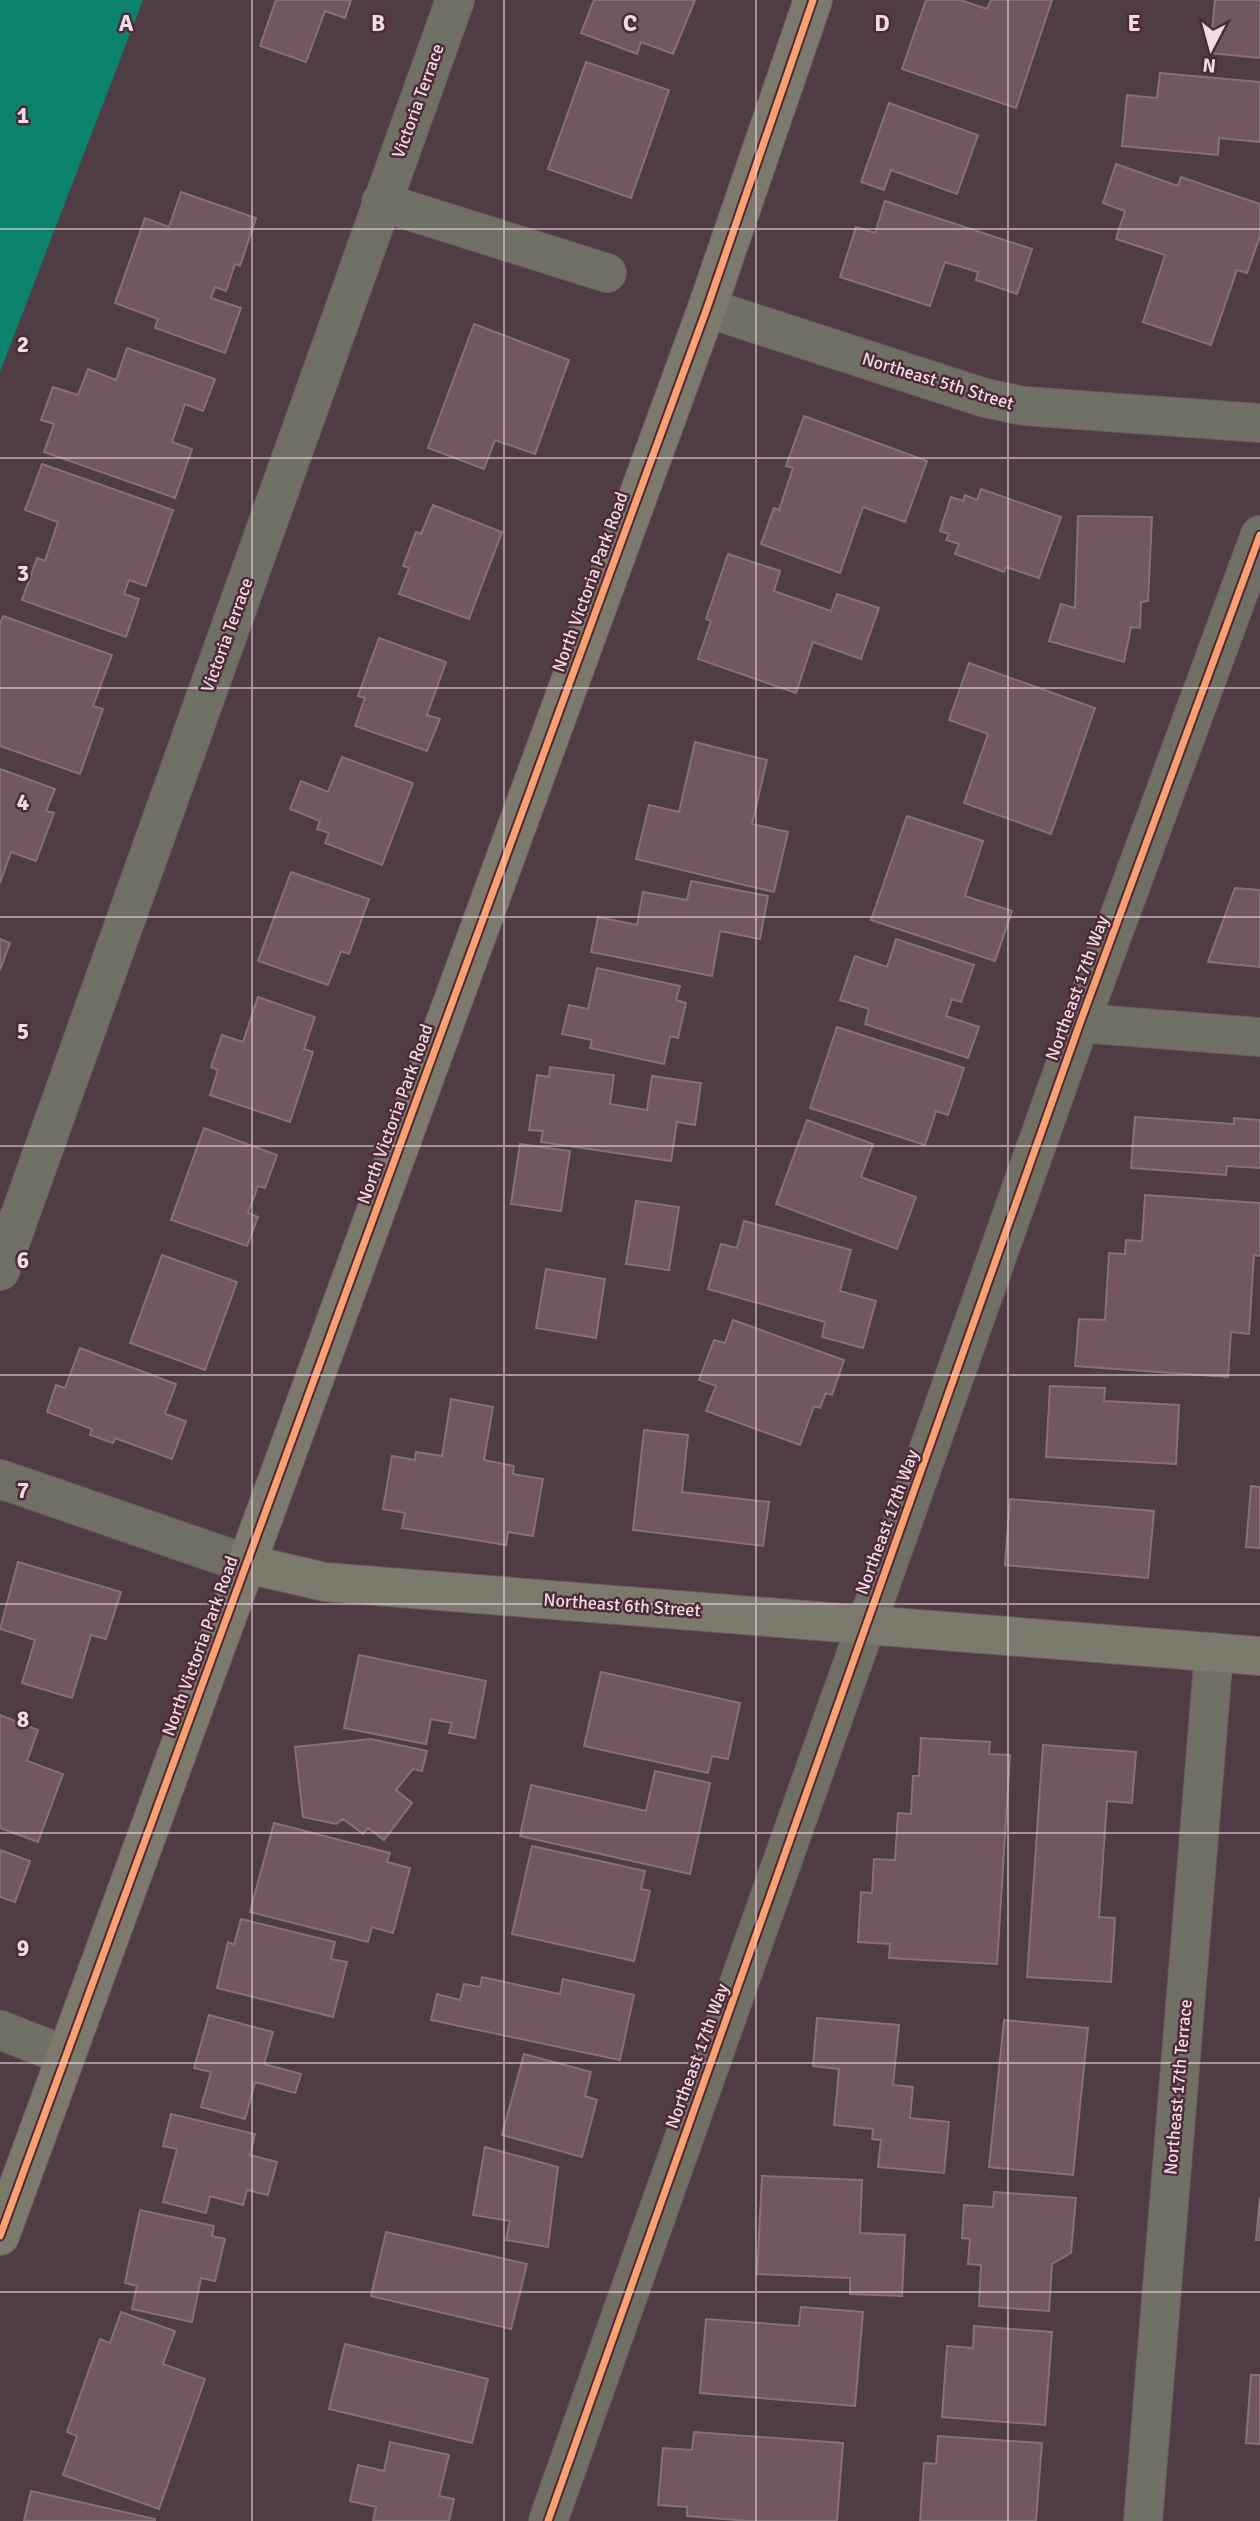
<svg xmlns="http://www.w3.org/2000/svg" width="1260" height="2521" font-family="Signika,sans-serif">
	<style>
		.water { fill: #0b836d }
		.building { fill: #725662; stroke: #837279; stroke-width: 2 }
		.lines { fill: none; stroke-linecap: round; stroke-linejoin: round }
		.street-casing { stroke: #6c5a61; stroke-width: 40 }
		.secondary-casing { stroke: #6c5a61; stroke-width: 40 }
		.street { stroke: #717065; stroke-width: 38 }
		.secondary { stroke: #7b7a6c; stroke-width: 38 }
		.cycleway-casing { stroke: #4d2a38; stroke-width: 11 }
		.cycleway { stroke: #fca06f; stroke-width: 7 }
		.grid { fill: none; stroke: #f3dbe3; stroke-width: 2; stroke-opacity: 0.55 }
		.labels { text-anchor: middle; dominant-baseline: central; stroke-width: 5; stroke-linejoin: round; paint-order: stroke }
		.street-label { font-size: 18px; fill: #f3dbe3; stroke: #4d2a38 }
		.grid-label { font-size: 23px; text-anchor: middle; font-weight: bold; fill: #f3dbe3; stroke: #4d2a38; stroke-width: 5; stroke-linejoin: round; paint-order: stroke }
	</style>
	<rect width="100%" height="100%" fill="#503c44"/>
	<path class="water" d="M0,0h143l-143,372z"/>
	<path class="building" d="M276,0h75l-6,18 -20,-7 -19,51 -46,-16z
		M594,0h101l-22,54 -32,-12 -4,12 -56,-21z
		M926,0h34l27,9 4,-9h61l-36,108 -114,-39z
		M1215,0h45v58l-50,-5z
		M586,62l83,28 -38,108 -83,-29z
		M1160,73l100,9v60l-41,-4 -1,17 -96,-9 5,-51 30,3z
		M889,103l89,32 -21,59 -66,-24 -7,20 -23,-8z
		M1116,164l62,22 3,-9 79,27v32l-13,37 -10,-3 -26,75 -68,-23 22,-67 -49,-16 9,-28 -22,-8z
		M181,192l75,26 -16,48 -5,-2 -9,27 -11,-4 -4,11 30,10 -16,45 -70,-25 3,-9 -43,-16 30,-85 24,9z
		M885,201l147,48 -15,45 -41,-14 2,-8 -33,-10 -15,44 -90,-29 16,-50 19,6z
		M474,324l95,36 -34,94 -40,-14 -11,29 -56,-21z
		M127,348l88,31 -12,32 -18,-7 -13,38 20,7 -17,49 -131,-46 10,-28 -13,-4 12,-33 25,8 10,-26 28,11z
		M804,416l123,45 -22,61 -42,-15 -23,66 -79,-29 13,-36 5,2 14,-42 -7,-2z
		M42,464l131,46 -27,76 -17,-6 -5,14 15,5 -13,38 -104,-37 15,-42 8,3 13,-39 -33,-12z
		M981,489l80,28 -22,61 -33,-11 -2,5 -49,-18 4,-10 -13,-4 3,-6 -9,-3 11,-34 12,4 2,-6 12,5z
		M433,505l69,27 -33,87 -70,-25 10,-26 -6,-2 13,-34 5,2z
		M1078,516l74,1 -4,84 -7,1 -1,26 -9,-1 -7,35 -75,-21 12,-37 14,4z
		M728,554l52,17 -6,20 57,20 6,-17 42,14 -18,51 -48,-17 -17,51 -98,-34 13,-38 -5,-2z
		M3,616l109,39 -19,51 10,3 -23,65 -80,-28v-122z
		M379,638l67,24 -19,53 13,4 -13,32 -72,-25 10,-28 -7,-2z
		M969,663l126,45 -44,126 -87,-31 24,-69 -39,-14z
		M695,742l72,18 -15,64 36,8 -14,60 -138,-33 13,-54 30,7z
		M342,757l71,26 -31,82 -57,-22 4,-10 -12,-4 3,-8 -30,-12 11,-28 27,11z
		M0,769l55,20 -9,22 8,2 -18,48 -25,-9 -11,31z
		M907,816l76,25 -18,55 47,15 -17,50 -124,-41z
		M291,872l78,27 -20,55 -8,-3 -13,34 -70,-24z
		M691,881l77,15 -8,43 -40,-8 -8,45 -121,-24 7,-35 39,8 6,-33 44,8z
		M1235,888l25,2v77l-52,-5z
		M0,939l10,4 -10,27z
		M896,939l78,26 -13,37 -9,-3 -6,17 33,11 -11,31 -103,-34 4,-15 -29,-9 15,-44 32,11z
		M597,968l83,18 -4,14 10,3 -8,35 -8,-2 -6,28 -74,-16 2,-8 -30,-6 7,-29 19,4z
		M258,997l57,20 -11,32 9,3 -23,70 -80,-27 8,-25 -7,-3 11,-32 21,7z
		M837,1027l127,41 -16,47 -12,-4 -11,34 -115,-37z
		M550,1067l64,8 -4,29 37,6 5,-34 49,7 -6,42 -18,-3 -6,39 -130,-19 2,-11 -14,-1 8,-55 12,2z
		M1135,1117l99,7v-6l26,2v48l-33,-2 -1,9 -95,-7z
		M807,1120l66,24 -12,33 55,20 -19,52 -121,-45z
		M204,1128l73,27 -12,33 -7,-2 -10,27 10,4 -11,29 -76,-26z
		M520,1144l50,7 -9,60 -50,-7z
		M1145,1195l115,8v53l-6,-1 -5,79 -18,-2 -3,45 -153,-11 4,-47 26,1 4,-67 16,1 1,-14 16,1z
		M636,1201l43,6 -10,63 -43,-6z
		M744,1221l107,29 -11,41 36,10 -13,47 -41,-11 3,-15 -117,-33 13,-45 16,4z
		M162,1255l75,27 -32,88 -75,-27z
		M546,1269l59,10 -9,59 -60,-10z
		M733,1320l111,40 -12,35 -6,-2 -6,15 -6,-2 -14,39 -94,-34 10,-25 -17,-6 15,-40 11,3z
		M80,1348l96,36 -11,30 21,7 -14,38 -57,-21 -2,5 -23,-8 2,-6 -45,-17 9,-27 9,3z
		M1050,1386l55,2 -1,13 75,4 -3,59 -130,-7z
		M451,1399l42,8 -9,53 30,6 -1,8 30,5 -10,57 -25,-4 -2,13 -104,-17 3,-15 -22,-4 9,-53 23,4 1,-8 26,4z
		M644,1430l44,5 -6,57 87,10 -6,44 -130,-16z
		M1251,1486l9,1v61l-14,-1z
		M1010,1499l144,12 -6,67 -143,-13z
		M18,1562l103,30 -15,47 -15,-4 -19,63 -50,-15 13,-43 -35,-11z
		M359,1655l127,26 -11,57 -26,-5 3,-10 -21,-4 -5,25 -82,-16z
		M601,1672l139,31 -12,56 -16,-3 -4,17 -124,-27z
		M0,1715l38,15 -11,31 36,13 -25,68 -38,-14z
		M921,1738l69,4 -1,12 21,1 -13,209 -108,-6 1,-14 -32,-2 3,-50 11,1 2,-34 21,1 3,-47 13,1 2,-38h6z
		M371,1739l56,12 -5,20 -9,-2 -17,21 16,13 -28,37 -16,-12 -5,6 -20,-15 -7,5 -33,-7 -8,-70z
		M1043,1745l93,7 -4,51 -25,-2 -8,116 16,1 -4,64 -84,-5z
		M655,1771l55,12 -20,91 -170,-38 11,-51 115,26z
		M274,1823l116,30 -3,9 23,6 -17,65 -21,-6 -4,15 -118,-30z
		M532,1846l113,25 -4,18 9,2 -16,70 -122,-27z
		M0,1850l30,11 -15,41 -15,-5z
		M241,1919l94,23 -4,17 16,3 -14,55 -116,-29 11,-46 6,3z
		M482,1977l78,17 3,-15 71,16 -14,65 -189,-40 6,-26 23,6 4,-16 16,3z
		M209,2015l64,17 -9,32 37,10 -6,19 -40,-11 -10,37 -44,-12 10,-35 -17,-4z
		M817,2018l82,7 -6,60 20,2 -3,31 39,4 -5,51 -66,-6 3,-27 -9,-1 1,-10 -39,-4 5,-56 -26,-3z
		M1004,2020l84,8 -15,147 -84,-8z
		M524,2054l67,18 -6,24 12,4 -15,57 -80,-22z
		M171,2114l84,20 -5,21 27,7 -9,33 -21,-5 -4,15 -33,-9 -4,17 -43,-11 14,-53 -14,-3z
		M485,2147l73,20 -10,80 -42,-7 4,-19 -37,-6z
		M762,2176l100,4 -2,53 45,2 -3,61 -52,-2v-16l-93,-4z
		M994,2192l82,6 -5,55 -19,11 -3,47 -70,-5 2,-41 -13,-1 2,-25 -8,-1 2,-33 29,2z
		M1260,2197v43h-4z
		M140,2210l74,16 -2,10 13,3 -10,42 -14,-3 -9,44 -60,-13 5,-23 -12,-3z
		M386,2232l141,32 -16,65 -140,-33z
		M801,2307l62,5 -8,94 -155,-13 6,-74 93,7z
		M121,2312l54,19 -12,33 42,15 -46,130 -96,-34 14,-39 -10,-4 33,-93 10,4z
		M974,2326l78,6 -7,93 -103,-8 5,-71 26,2z
		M345,2344l143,35 -16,64 -143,-34z
		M1251,2375h9v69l-14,-1z
		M694,2432l149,11 -6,78h-88l-62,-5v-9l-29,-2 5,-57 29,2z
		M938,2436l104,7 -6,78h-116l4,-58 12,1z
		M390,2442l59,13 -10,41 15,3 -5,22h-76l3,-14 -26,-6 8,-36 26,6z
		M31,2491l124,28v2h-131z"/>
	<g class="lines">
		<g class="street-casing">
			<path id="street" d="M381,202l226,71
				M707,308l278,90 39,8 236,17
				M1080,1023l180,14
				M0,1271l455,-1271
				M0,1479l247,85
				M0,2030l64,25
				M548,2521l532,-1498 180,-488
				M1143,2521l71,-869"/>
		</g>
		<g class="secondary-casing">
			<path id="secondary" d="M247,1564l78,18 935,74
				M0,2236l707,-1928 106,-308"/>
		</g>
		<use href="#street" class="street"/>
		<use href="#secondary" class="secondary"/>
		<g class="cycleway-casing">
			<path id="cycleway" d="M0,2236l707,-1928 106,-308
				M548,2521l532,-1498 180,-488"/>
		</g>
		<use href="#cycleway" class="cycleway"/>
	</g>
	<path class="grid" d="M252,0v2521M504,0v2521M756,0v2521M1008,0v2521M0,229h1260M0,458h1260M0,688h1260M0,917h1260M0,1146h1260M0,1375h1260M0,1604h1260M0,1833h1260M0,2063h1260M0,2292h1260"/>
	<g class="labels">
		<g class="street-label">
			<text transform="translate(418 101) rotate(-70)">Victoria Terrace</text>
			<text transform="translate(938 381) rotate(17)">Northeast 5th Street</text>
			<text transform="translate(590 582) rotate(-70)">North Victoria Park Road</text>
			<text transform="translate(227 635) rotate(-70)">Victoria Terrace</text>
			<text transform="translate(1077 988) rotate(-70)">Northeast 17th Way</text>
			<text transform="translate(395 1114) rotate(-70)">North Victoria Park Road</text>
			<text transform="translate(887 1522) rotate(-70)">Northeast 17th Way</text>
			<text transform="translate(622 1605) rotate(4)">Northeast 6th Street</text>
			<text transform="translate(200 1646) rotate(-70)">North Victoria Park Road</text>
			<text transform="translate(697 2056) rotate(-70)">Northeast 17th Way</text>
			<text transform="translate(1178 2087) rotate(-85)">Northeast 17th Terrace</text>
		</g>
	</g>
	<g class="grid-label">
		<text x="126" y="31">A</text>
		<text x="378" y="31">B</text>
		<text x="630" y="31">C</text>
		<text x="882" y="31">D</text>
		<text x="1134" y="31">E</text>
		<text x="23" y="123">1</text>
		<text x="23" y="352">2</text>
		<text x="23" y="581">3</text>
		<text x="23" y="810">4</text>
		<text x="23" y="1039">5</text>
		<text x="23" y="1268">6</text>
		<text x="23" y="1498">7</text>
		<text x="23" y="1727">8</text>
		<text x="23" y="1956">9</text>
	</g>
	<g transform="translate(1211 49) rotate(186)" stroke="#4d2a38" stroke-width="5" paint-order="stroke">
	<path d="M0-5L12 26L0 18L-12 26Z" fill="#f3dbe3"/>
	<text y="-10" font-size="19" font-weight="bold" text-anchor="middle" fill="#f3dbe3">N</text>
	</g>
</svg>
